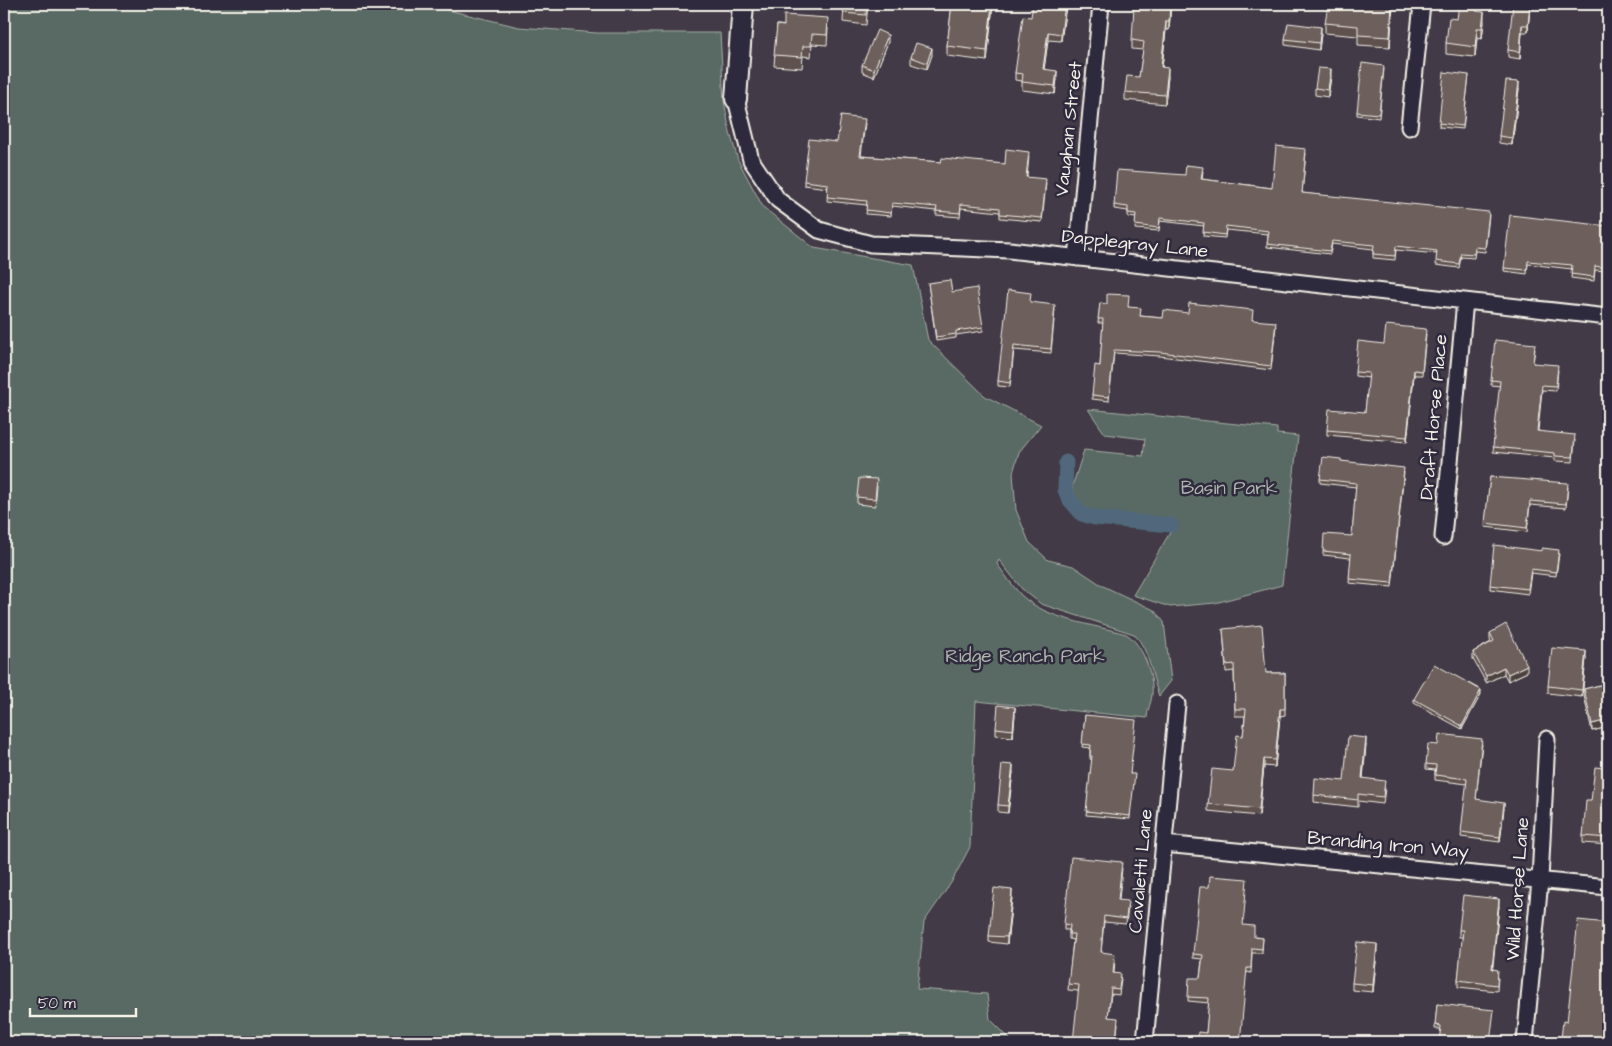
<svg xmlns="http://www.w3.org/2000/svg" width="1612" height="1046" font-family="'Architects Daughter',sans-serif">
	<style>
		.green { fill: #596b64; stroke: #a6aea6 }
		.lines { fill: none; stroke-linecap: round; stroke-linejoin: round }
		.canal { stroke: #51687c; stroke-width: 15 }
		.street-casing { stroke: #f4f1e8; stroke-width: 19 }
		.secondary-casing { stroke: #f4f1e8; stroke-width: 24 }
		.street { stroke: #2f2a3d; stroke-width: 15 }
		.secondary { stroke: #2f2a3d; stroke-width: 20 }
		.wall { fill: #5e514e; stroke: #f4f1e8 }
		.shaded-wall { fill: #4c4240; stroke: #f4f1e8 }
		.building { fill: #6d5e5b; stroke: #f4f1e8 }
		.labels { text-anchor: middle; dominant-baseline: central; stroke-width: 5; stroke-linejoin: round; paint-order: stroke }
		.street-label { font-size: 19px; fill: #f4f1e8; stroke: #2f2a3d }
		.park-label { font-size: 19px; fill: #aeb5ad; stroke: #2f2a3d }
	</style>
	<rect width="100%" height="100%" fill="#423a46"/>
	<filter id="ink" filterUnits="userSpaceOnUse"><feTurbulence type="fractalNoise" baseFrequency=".02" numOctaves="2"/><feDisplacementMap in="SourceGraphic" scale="10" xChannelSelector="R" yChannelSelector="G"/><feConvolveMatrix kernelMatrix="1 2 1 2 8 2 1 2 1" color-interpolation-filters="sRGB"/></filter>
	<g filter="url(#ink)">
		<path class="green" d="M4,4h419l96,23 78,6h123l4,68 6,32 8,27 25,47 51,41 99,17 15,75 57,56 56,29 -22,27 -6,21 3,37 13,32 19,18 25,6 30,20 51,24 10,12 7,59 -12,15c-8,-21 -9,-46 -25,-62l-93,-30 -19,-15 -23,-29 -2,4c8,10 15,22 24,31 26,25 71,29 105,39 16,9 28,41 26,60 0,8 -5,15 -5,24l-171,-17 -6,146 -19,36 -27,39 -7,67 70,5 3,25 23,23h-1009z
			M1088,409l189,19v6l21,2 -16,149 -67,18 -45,4 -37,-12 42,-71 -4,-6c-19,-1 -67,-1 -83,-9 -8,-3 -15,-15 -16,-22l12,-37 59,6 2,-17 -40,-5z"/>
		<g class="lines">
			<path class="canal" d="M1066,462l-1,28 4,9 13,15 13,4 76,7"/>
			<g class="street-casing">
				<path id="street" d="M736,99l15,61 27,40 41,30 52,14 138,6 599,67
					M1409,127l13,-123
					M1077,258l24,-254
					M1443,537l22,-236
					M1164,844l444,43
					M1145,1042l32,-338
					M1525,1042l15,-162 7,-141"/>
			</g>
			<g class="secondary-casing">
				<path id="secondary" d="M736,99l7,-95"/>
			</g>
			<use href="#street" class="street"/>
			<use href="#secondary" class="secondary"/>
		</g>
		<path class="wall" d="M844,4h24l-2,21 -23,-3z
			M952,4h41l-6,57 -40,-5v-10z
			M1066,4l-5,37 -13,-1 -4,29 13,10 -2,15 -33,-4v-9l-7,-1v-7l16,-56z
			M1171,4l-2,26h-3l-4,37 6,10 -3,27 -40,-4v-8l14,-15 4,-27 -11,-1v-9l15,-33z
			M1393,4l-3,43 -32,-2v-9l-33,-3v-10z
			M1477,4v7l7,11 -2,17 -5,-1 -2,19 -29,-3v-11l11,-24z
			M1530,4l-2,28h-6l-2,27 -12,-2v-7z
			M777,25l51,3 -1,17 -15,-1 -1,13 -8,-1 -1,12 -28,-2z
			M1321,34l-2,16 -34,-5v-6z
			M888,42l-14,35 -12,-5v-7z
			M932,55l-5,14 -16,-5v-7z
			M1384,69l-5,49 -22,-3v-3z
			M1469,75l-6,54 -24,-2v-4z
			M1331,76l-3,21 -13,-2v-7z
			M1519,89l-7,56 -13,-2v-7z
			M865,123l-4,33 80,6 64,2 24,-8 -2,21 19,6 -4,39 -42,-4v-6l-39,-4 -1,9 -24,-2v-4l-44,-5 -1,10 -25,-2 1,-9 -40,-4 1,-13 -24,-3v-4l33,-39z
			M1306,153l-4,40 187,22 -4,37 -10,-1 -1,7 -13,-1 -2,11 -23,-3 1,-11 -41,-4 -1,10 -22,-2v-9l-41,-5 -2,10 -63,-7 1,-13 -42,-4 -1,8 -22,-2 1,-10 -44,-5 -1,10 -24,-2 1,-11 -8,-1v-6l-14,-2v-4l71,-30 18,-4 -1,8 70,9z
			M1608,226v39h-1v6l-12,-1 -1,11 -23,-3 1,-9 -44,-5 -1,10 -23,-3v-3z
			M928,283l24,9 31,35v4l-27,4v3l-20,3z
			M1031,302l24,7 -4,44 -37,-3 -4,37 -12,-1v-5z
			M1100,303l29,4 11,9 23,2 89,2 24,6 -5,44 -111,-14 -46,-3 -5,48 -17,-2v-4l8,-29 3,-43h-5z
			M1426,334l-4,41h-8l-7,67 -80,-7v-5l38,-18 4,-34 -14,-2v-4l29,-28z
			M1535,349l-2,14 25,7 -2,21 -14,-1 -4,41 37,9 -2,22 -18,-1v-3l-62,-6 7,-66 -9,-1v-5z
			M1341,461l63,11 -12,115 -43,-4 2,-25 -28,-3v-4l29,-15 4,-49 -36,-4v-4z
			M1490,477l78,10 -2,21 -36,-3 -3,27 -42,-5z
			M877,486l-2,20 -18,-2v-7z
			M1559,554l-3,22 -25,-3 -3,21 -38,-5v-4z
			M1223,629l43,44h19v42l-5,1 -5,51 -11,-1 -5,50 -51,-5v-7l25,-33 10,-35 2,-20h-10l-1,-45 -8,1z
			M1490,633l37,39 -19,9 -4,-7 -18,9 -13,-24v-7l18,-10 -1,-2z
			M1586,658l-4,39 -34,-4v-7z
			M1608,683v44l-16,4 -8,-35v-7z
			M1481,694l-19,35 -48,-26v-4z
			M1015,714l-2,23 -17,-2v-7z
			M1085,715l46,59 -1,45 -44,-4 6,-55 -2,-1v-11l-8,-1z
			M1482,744l-6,55 28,9 -4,34 -39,-5 6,-53 -32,-4v-10l-9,-1v-5l12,-19z
			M1366,745l-3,34 22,9 -2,16 -25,-3v6l-44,-5v-7l30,-14z
			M1608,747v98l-25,-2v-7l8,-35 13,-33z
			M1013,772l-5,41 -10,-1v-7z
			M1122,868l-3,32 9,7 -2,17 -22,-2 -3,30 14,7 -1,14 7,6 -2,16 -8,-1 -3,23 10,7 -2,18 -38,-51 -10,-1 5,-50 -4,-1v-9h-5v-6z
			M1012,897l-5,47 -18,-2v-6z
			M1499,906l-7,63 6,8 -1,14 -39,-4v-7l5,-43h-4v-7z
			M1243,925l11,12 9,1 -1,15h-10l-1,20 -4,-1 -41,61 3,-30 -21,-2v-4l12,-19 2,-19 -9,-1v-4z
			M1377,951l-4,41 -21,-2v-7z
			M1437,1004l54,38 -50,-13h-6z
			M1567,1022l41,20h-47v-3z"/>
		<path class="shaded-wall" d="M992,4h1l-6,57v-10z
			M1065,4l1,3 -5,34v-7z
			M1170,4h1l-2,26v-9z
			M1392,4h1l-3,43v-10z
			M1530,4l-2,28v-7z
			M1484,12v10l-2,17v-11z
			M1166,21v9l-5,46v-9z
			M1522,25v7l-2,27v-7z
			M1321,27v7l-2,16v-7z
			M1477,28v10l-2,19v-10z
			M1048,32v8l-5,37v-8z
			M888,35v7l-14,35v-7z
			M932,48v7l-5,14v-6z
			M1168,68v9l-3,27v-9z
			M1331,69v7l-3,21v-7z
			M1057,71v8l-2,15v-8z
			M1519,82v7l-7,56v-7z
			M1414,370v5l-7,67v-5z
			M1586,651v7l-4,39v-7z
			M1527,665v7l-19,9v-7z
			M1504,667v7l-18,9v-7z
			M1481,690v4l-19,35v-3z
			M1015,707v7l-2,23v-7z
			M1280,709v7l-5,51v-7z
			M1608,720v7l-16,4v-7z
			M1366,738v7l-4,40v-7z
			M1264,759v7l-5,50v-7z
			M1013,765v7l-5,41v-7z
			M1504,803v5l-4,34v-5z
			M1012,890v7l-5,47v-7z
			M1499,899v7l-7,70v-7z
			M1377,944v7l-4,41v-7z"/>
		<path class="building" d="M844,4h23l-1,11 -23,-2z
			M952,4h40l-5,47 -40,-5z
			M1033,4h32l-4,30 -13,-2 -5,37 14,2 -2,15 -33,-4 1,-8 -8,-1 8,-57 8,1z
			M1147,4h23l-1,17h-3l-5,46 7,1 -3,27 -40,-3 2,-16 12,1 5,-35 -12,-2 2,-34 13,1z
			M1328,4h64l-2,33 -32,-2v-9l-33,-3z
			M1459,4h18l-1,7 8,1 -2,16h-5l-2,19 -29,-4 3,-25 8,1z
			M1513,4h17l-2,21h-6l-2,27 -12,-2z
			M784,15l44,3 -1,17 -15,-1 -1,12h-8l-1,11 -28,-2 3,-30 7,1z
			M1288,23l33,4 -2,16 -34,-4z
			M877,30l11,5 -14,35 -12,-5z
			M916,43l16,5 -5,15 -16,-6z
			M1362,63l22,3 -5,48 -22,-2z
			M1318,68l13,1 -3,21 -13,-2z
			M1444,72l25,3 -6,51 -24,-3z
			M1506,81l13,1 -7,56 -13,-2z
			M841,116l24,3 -5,37 81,6 1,-4 63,6 1,-15 23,3 -3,25 20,2 -4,39 -42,-4v-6l-39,-4 -1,9 -24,-2 1,-4 -45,-4 -1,10 -25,-3 1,-9 -40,-4 1,-13 -24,-3 5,-42 28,3z
			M1276,146l30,3 -4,44 187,19 -4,36 -10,-1 -1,7 -13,-1 -2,11 -23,-3 1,-10 -41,-5 -1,10 -22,-2 1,-9 -42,-4 -2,10 -63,-7 2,-13 -43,-5 -1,9 -22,-3 1,-9 -44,-5 -1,10 -24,-3 1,-11 -8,-1v-6l-14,-2 3,-35 68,5 1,-10 17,2 -2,12 71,9z
			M1510,215l98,11v36l-1,-1v7l-12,-2 -1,11 -23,-3 1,-9 -44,-4 -1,9 -23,-2z
			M950,280l2,12 25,-4 6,39 -27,4v3l-20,3 -8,-54z
			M1008,290l23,3 -1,9 25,3 -4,44 -37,-4 -4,38 -12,-2z
			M1107,294l22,1 -1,12 13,1 -1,8 23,2 1,-8 24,3 1,-10 64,7 -1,10 24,2 -5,44 -111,-14 -46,-2 -5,47 -17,-2 3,-30 5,1 3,-47h-5l2,-16 7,1z
			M1386,325l40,4 -4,42 -8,-1 -7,67 -80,-7 2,-21 36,3 4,-39 -14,-1 3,-31 26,3z
			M1495,340l40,4 -2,19 25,2 -2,21 -14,-1 -5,46 38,4 -2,22 -18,-1v-3l-62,-6 7,-66 -9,-1z
			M1323,457l18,2v2l63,7 -12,115 -43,-4 2,-25 -28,-3 1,-17 28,2 4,-53 -36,-4z
			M1490,477l78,6 -2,21 -36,-3 -3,27 -42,-5z
			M859,478l18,1 -2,20 -18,-2z
			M1494,545l48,6v-3l17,2 -3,22 -25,-3 -3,20 -38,-4z
			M1506,624l21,41 -19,9 -4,-7 -18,9 -13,-24 21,-11 -4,-8z
			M1262,625l4,48h19v36h-5l-5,51 -11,-1 -5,50 -51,-5 4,-35 21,2 4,-36 6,1 3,-27h-11l-1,-45 -8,1 -3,-36z
			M1552,648l34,3 -4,39 -34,-4z
			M1434,664l47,26 -19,36 -48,-27z
			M1608,683v37l-16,4 -8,-35z
			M998,705l17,2 -2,23 -17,-2z
			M1085,715l51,5 -6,54h5l-5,42 -44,-5 6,-55h-2l1,-11 -9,-1z
			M1439,734l43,5 -6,60 28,4 -4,34 -39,-5 6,-53 -32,-4 1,-10 -10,-1 2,-20 10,1z
			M1348,736l18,2 -4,40 23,3 -2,16 -25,-3v6l-44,-5 1,-17 29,3z
			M1606,747h2v91l-25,-2 3,-35h5l4,-34 9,1z
			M1002,764l11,1 -5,41 -10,-1z
			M1071,857l51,5 -4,38 10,1 -2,18 -22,-3 -3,36 14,2 -2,19 8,1 -2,15 -8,-1 -3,29 10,1 -2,24h-43l6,-57 -11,-1 6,-50h-5l1,-9 -6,-1z
			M1210,876l37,3 -4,46 11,1v11l9,1 -1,11 -10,-1 -1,20h-4l-7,74h-43l1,-10 8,1 3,-35 -21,-1 1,-19h11l3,-23 -10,-1 7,-67h9z
			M994,888l18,2 -5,47 -18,-1z
			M1463,895l36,4 -7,70 6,1 -1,15 -39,-5 5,-50h-4z
			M1578,920l30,3v119h-26l-21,-3 2,-18 4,1z
			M1357,942l20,2 -4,41 -21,-2z
			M1437,1004l57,6 -4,32h-51l2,-16 -6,-1z"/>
	</g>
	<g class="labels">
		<g class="street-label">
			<text transform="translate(1069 129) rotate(-84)">Vaughan Street</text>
			<text transform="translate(1135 244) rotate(6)">Dapplegray Lane</text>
			<text transform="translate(1434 417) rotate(-85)">Draft Horse Place</text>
			<text transform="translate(1388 845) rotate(5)">Branding Iron Way</text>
			<text transform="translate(1141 871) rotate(-85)">Cavaletti Lane</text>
			<text transform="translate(1518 889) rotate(-86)">Wild Horse Lane</text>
		</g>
		<g class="park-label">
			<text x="1229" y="488">Basin Park</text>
			<text x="1025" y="656">Ridge Ranch Park</text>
		</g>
	</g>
	<rect width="1612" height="1046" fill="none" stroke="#2f2a3d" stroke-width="20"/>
	<rect x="10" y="10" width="1592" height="1026" fill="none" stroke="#f4f1e8" stroke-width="2" filter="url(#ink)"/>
	<path d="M30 1008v8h106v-8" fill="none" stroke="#f4f1e8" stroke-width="2.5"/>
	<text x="38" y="1008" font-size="15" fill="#f4f1e8" stroke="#2f2a3d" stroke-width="4" paint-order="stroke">50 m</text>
</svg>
